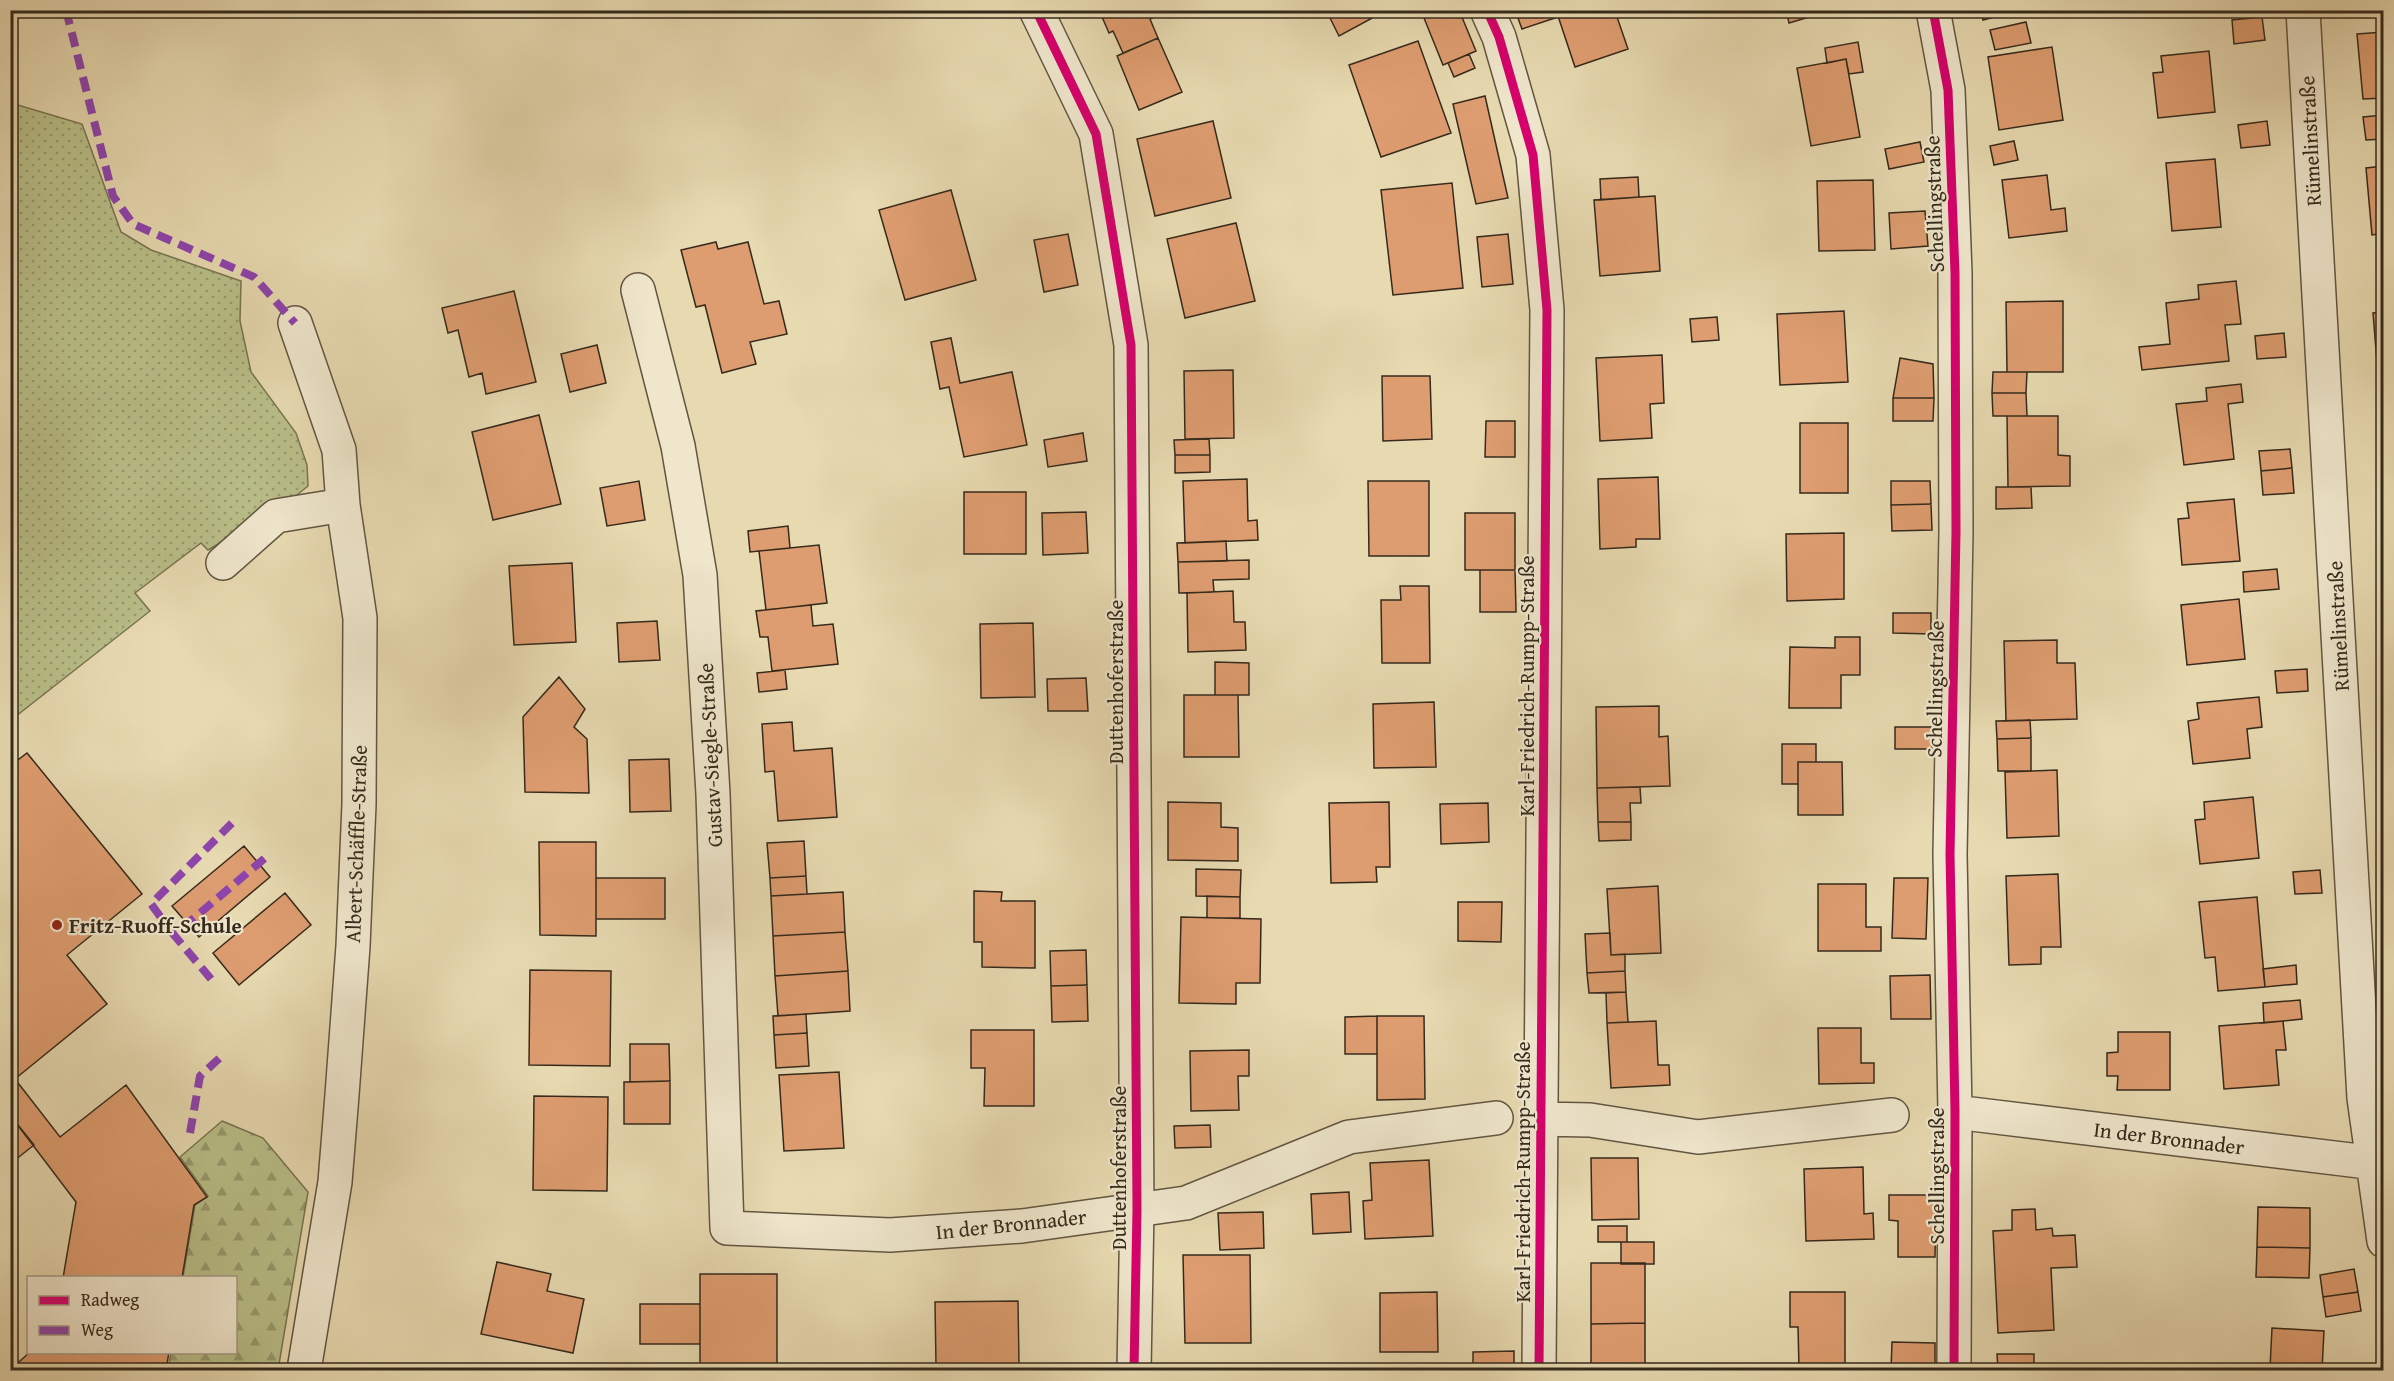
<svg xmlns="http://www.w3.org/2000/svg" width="2394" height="1381" font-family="'Gentium Book Plus',serif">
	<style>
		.grass { fill: url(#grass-dots); stroke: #777452; stroke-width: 1.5 }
		.forest { fill: url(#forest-firs); stroke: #777452; stroke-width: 1.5 }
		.building { fill: #de9d70; stroke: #352a1c; stroke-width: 1.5 }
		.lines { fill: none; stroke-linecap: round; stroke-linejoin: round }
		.minor-casing { stroke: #625641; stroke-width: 36 }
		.minor { stroke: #efe6cc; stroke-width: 33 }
		.quiet { stroke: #8e44ad; stroke-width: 8; stroke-dasharray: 15 8; stroke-linecap: butt }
		.cycleway-casing { stroke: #efe6cc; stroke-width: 13 }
		.cycleway { stroke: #d6006c; stroke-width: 9 }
		.poi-dot { fill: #8f2418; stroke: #efe6cc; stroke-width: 2 }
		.labels { text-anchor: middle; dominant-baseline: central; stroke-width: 4.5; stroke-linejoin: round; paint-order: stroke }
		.street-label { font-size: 21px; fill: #352a1c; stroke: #efe6cc }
		.poi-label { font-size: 21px; font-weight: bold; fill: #352a1c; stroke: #efe6cc; text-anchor: start }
	</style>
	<defs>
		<pattern id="grass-dots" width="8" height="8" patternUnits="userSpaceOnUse" patternTransform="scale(1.5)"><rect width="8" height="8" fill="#b9be88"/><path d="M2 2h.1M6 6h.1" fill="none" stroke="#979b6e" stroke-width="1.8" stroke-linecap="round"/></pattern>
		<pattern id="forest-firs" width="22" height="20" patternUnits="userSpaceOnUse" patternTransform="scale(1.5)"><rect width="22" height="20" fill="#b9be88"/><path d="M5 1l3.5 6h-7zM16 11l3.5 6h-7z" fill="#979b6e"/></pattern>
	</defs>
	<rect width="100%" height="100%" fill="#e7d9b0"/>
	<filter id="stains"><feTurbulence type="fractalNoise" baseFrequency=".00333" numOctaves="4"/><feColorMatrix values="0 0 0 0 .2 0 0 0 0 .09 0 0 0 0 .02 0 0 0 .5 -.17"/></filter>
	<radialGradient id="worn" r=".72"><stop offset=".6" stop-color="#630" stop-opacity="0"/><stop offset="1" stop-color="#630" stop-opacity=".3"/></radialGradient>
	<path class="grass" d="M11,103l71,21 39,108 30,18 90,31 -1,40 11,51 45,61 11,32 1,21 -22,18 -78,46 -7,-7 -66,50 15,18 -139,109z"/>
	<path class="forest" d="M222,1121l41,17 45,54 -30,178h-110l3,-17 65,-1v-74l-53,-1 12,-72 13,-9 -28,-39z"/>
	<path class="building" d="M1099,10h68v1l-17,8 8,19 -35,15 -10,-22 -4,2z
		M1326,10h61l-48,26z
		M1443,10h16l17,41 -33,14 -19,-47z
		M1515,10h37l3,8 -33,11z
		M1556,10h72l-12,4 12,35 -53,18z
		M1786,10h47l-44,13z
		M1981,10h40l-38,10z
		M2262,17l3,23 -31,4 -2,-24z
		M2026,22l5,21 -36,7 -5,-20z
		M2384,32v66l-21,1 -6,-65z
		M1158,38l24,54 -43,18 -22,-54z
		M1418,41l33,92 -70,24 -32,-92z
		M1858,42l5,30 -14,2 -3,-15 -19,4 -2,-15z
		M2052,47l11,73 -64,10 -11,-73z
		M2209,51l6,61 -57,6 -5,-45 10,-1 -2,-16z
		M1469,54l6,14 -21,9 -6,-14z
		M1846,59l14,78 -49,9 -14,-78z
		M1485,96l23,102 -32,6 -23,-100z
		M2384,115v24l-18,1 -3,-23z
		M1213,121l18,77 -76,18 -18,-77z
		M2267,121l3,24 -29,3 -3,-23z
		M2014,141l4,19 -24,5 -4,-19z
		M1920,142l4,20 -35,7 -4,-20z
		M2215,159l6,68 -49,4 -6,-68z
		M2384,166v67l-12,2 -6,-67z
		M2047,175l4,35 14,-2 2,23 -58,7 -7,-58z
		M1638,177l1,20 -38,3 -1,-21z
		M1873,180l2,70 -56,1 -2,-70z
		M1452,183l11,105 -70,7 -12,-105z
		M951,190l25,90 -71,20 -26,-90z
		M1655,196l5,75 -60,5 -6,-76z
		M1925,211l3,35 -37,3 -2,-36z
		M1236,223l19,78 -70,17 -18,-79z
		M1068,234l10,51 -34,7 -10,-52z
		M1508,234l5,50 -31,3 -5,-50z
		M716,242l2,7 30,-7 16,62 15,-3 8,33 -37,8 6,22 -34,9 -17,-68 -9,2 -15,-57z
		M2236,281l5,43 -16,1 4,36 -87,9 -3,-23 31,-3 -4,-41 33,-4 -1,-14z
		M514,291l22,91 -50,12 -4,-21 -13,4 -11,-47 -10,3 -6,-25z
		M2063,301v71h-56l-1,-70z
		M1844,311l4,71 -68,3 -3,-71z
		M2384,312v63h-6l-5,-62z
		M1717,317l2,23 -27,2 -2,-23z
		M2284,333l2,24 -29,2 -2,-23z
		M951,338l9,45 52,-11 15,73 -63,12 -15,-70 -9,2 -9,-47z
		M597,345l9,38 -36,9 -9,-38z
		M1662,355l2,48 -14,1 2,34 -52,3 -4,-83z
		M1900,358l33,6 1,34h-41z
		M1233,370l1,68 -49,1 -1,-68z
		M1993,372h34l-1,21h-34z
		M1382,376h48l2,63 -49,2z
		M2241,384l2,18 -15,2 6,55 -50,6 -8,-61 31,-3 -1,-13z
		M1992,393h34l1,23h-34z
		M1893,398h41l-1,23h-40z
		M539,415l22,89 -68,16 -21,-88z
		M2007,416h51v39l12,1v30l-62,1z
		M1486,421h29v36h-30z
		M1800,423h48v70h-48z
		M1083,433l4,28 -39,6 -4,-27z
		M1209,439l1,16h-35l-1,-15z
		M2290,449l2,19 -31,3 -2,-20z
		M1175,455h35v17l-35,1z
		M2292,468l2,25 -31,2 -2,-24z
		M1658,477l2,62h-24v8l-36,2 -2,-70z
		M1247,479l1,42 9,-1 1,20 -73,3 -2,-62z
		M639,481l6,39 -38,6 -7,-38z
		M1368,481h61v75h-60z
		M1891,481h39l1,23 -40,1z
		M1996,487h35l1,21 -36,1z
		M964,492h62v62h-62z
		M2234,499l6,62 -58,4 -4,-46 11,-1 -2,-15z
		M1931,504l1,26 -40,1 -1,-26z
		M1086,512l2,41 -45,2 -1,-42z
		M1465,513h50v57h-50z
		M788,526l2,22 -40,4 -2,-21z
		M1844,533v66l-57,2 -1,-67z
		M1226,541l1,20 -49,1 -1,-19z
		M819,545l8,58 -61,7 -7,-59z
		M1249,560v19l-36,1 1,12 -35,1 -1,-31z
		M572,563l4,79 -62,3 -5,-79z
		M2277,569l2,20 -35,3 -1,-20z
		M1480,570h35l1,42h-36z
		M1400,586h29l1,77h-48l-1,-63h20z
		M1233,591l1,31h11l1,28 -58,2 -1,-59z
		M2239,599l6,60 -58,6 -6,-60z
		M811,605l2,21 20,-2 5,40 -66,7 -4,-34h-8l-4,-26z
		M1893,613h38v21l-38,-1z
		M657,621l3,39 -41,2 -2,-39z
		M1033,623l2,74 -54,1 -1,-74z
		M1835,637h25v38h-19v33h-52l1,-61 45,1z
		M2057,640v23h18l2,56 -71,2 -2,-80z
		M1215,662l34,1v32h-34z
		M2307,669l1,22 -31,2 -2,-22z
		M785,670l2,19 -28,3 -2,-19z
		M559,677l26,32 -11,18 13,12 2,54 -64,-1 -2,-75z
		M1086,678l2,33h-40l-1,-32z
		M1184,695h54l1,62h-55z
		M2259,697l3,30 -15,2 3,29 -57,6 -5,-43 11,-2 -2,-16z
		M1434,702l2,65 -62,1 -1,-64z
		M1659,706v31l9,-1 2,50 -73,2 -1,-81z
		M2030,720l1,18 -34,1 -1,-18z
		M792,722l2,29 38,-3 5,69 -59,4 -4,-50 -9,1 -3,-48z
		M1895,727h36l1,22h-37z
		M2031,738v33h-33l-1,-32z
		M1782,744h34v18h-18v22h-16z
		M27,753l115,141 -75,61 40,49 -97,79v-317z
		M669,759l2,52 -41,1 -1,-52z
		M1798,762h44l1,53h-45z
		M2057,770l2,66 -52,2 -2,-66z
		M1640,787l1,16h-11l1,19h-33l-1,-34z
		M2253,797l6,61 -59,6 -5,-44 10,-1 -1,-17z
		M1168,802l53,1v24l17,1v33l-70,-1z
		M1389,802l1,65h-14l1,15 -46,1 -2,-80z
		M1488,803l1,39 -48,2 -1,-40z
		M1598,822h33v18l-32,1z
		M804,841l2,35 -36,2 -3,-35z
		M539,842h57v94l-56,-1z
		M244,846l26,31 -71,60 -27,-31z
		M1196,869l45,1 -1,27 -44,-1z
		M2320,870l2,23 -27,1 -2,-22z
		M2058,874l3,73h-20v17l-32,1 -3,-89z
		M806,876l1,18 -36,2 -1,-18z
		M596,878h69v41h-69z
		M1894,878h34l-2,61 -34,-1z
		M1818,884h48v43h15v24h-63z
		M1658,886l3,67 -50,2 -4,-66z
		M974,891l28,1 -1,9h34v67l-53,-1v-25h-8z
		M843,892l2,40 -72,4 -2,-40z
		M285,893l26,32 -72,60 -26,-32z
		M1207,896l33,1v21h-33z
		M2257,897l8,90 -47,4 -3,-34 -10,1 -6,-56z
		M1458,902h44l-1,40 -43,-1z
		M1181,917l80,2 -1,64h-24v21l-57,-1z
		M845,932l3,39 -73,5 -2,-40z
		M1610,933l1,22 14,-1v17l-38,2 -2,-39z
		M1086,950l1,35 -36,1 -1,-35z
		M2296,965l1,19 -32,3 -2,-18z
		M530,970l81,1 -1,95 -81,-1z
		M848,971l2,40 -72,5 -3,-40z
		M1625,971l1,21 -37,1 -2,-20z
		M1930,975l1,44h-40l-1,-43z
		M1087,985l1,36 -36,1 -1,-36z
		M1626,992l2,30 -21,1 -1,-30z
		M2300,1000l2,19 -38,4 -1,-20z
		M806,1014l1,19 -33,2 -1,-19z
		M1377,1016v38h-32v-37z
		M1377,1016h47l1,83 -48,1z
		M1656,1021l2,44h11l1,20 -59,3 -4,-65z
		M2283,1021l3,29h-10l3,35 -55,4 -5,-63z
		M1818,1028h43v35h13v20l-55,1z
		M971,1030h63v76h-50l1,-38h-14z
		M2118,1032h52v58h-53l1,-14h-11v-23l11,-1z
		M807,1033l2,33 -33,2 -2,-33z
		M630,1044h39l1,37 -40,1z
		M1249,1050v26h-11l1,34 -48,1 -1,-60z
		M839,1072l5,76 -60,3 -5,-76z
		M15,1079l45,58 66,-52 81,112 -13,8 -12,73h-119l13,-76 -66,-87v-32z
		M670,1081v43h-46v-42z
		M534,1096l74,1 -1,94 -74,-1z
		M10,1115l24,30 -24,19z
		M1210,1125l1,22 -36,1 -1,-22z
		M1591,1158h47l1,61 -47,1z
		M1429,1160l4,76 -68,3 -2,-38 9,-1 -2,-37z
		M1863,1167l1,47 9,-1 1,26 -68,2 -2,-72z
		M1349,1192l2,40 -38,2 -2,-40z
		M1889,1195h47l-1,62h-37v-36l-9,-1z
		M2258,1207l52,1v40l-53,-1z
		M2035,1209l1,21 16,-2 1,8 22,-1 2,32 -26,1 3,62 -56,3 -5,-102 19,-1v-20z
		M1263,1212l1,36 -44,2 -2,-37z
		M1598,1226h29v16h-29z
		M1621,1242h33v22h-33z
		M2257,1247l53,1 -1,30 -53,-1z
		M1183,1255h67l1,88h-66z
		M497,1262l54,12 -4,17 37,8 -11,54 -92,-19z
		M1591,1263h54v60l-54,1z
		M2354,1269l4,23 -35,5 -3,-22z
		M700,1274h77v91h-77z
		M1437,1292l1,60h-58v-59z
		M1790,1292h55v77l-46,-1 -1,-41h-8z
		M2358,1292l3,19 -35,6 -3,-20z
		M1018,1301l1,64 -83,1 -1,-64z
		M640,1304h60v40h-60z
		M1645,1323v47h-54v-46z
		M2272,1328l52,3 -2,39 -52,-2z
		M1892,1342l43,1v27h-44z
		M1514,1351v19h-41v-18z
		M30,1352h139l-3,18h-156z
		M1997,1354h37v16h-36z"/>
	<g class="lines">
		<g class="minor-casing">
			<path id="minor" d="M1036,10l60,124 35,211 6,864 -3,161
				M1487,10l12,27 34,118 14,155 -8,1060
				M1933,10l15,80 7,183 1,259 -6,322 5,258 -1,258
				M2303,10l61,1088 20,143
				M638,290l40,156 22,129 13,219 14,434 163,7 132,-9 164,-23 163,-66 147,-19
				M295,323l44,127 4,55 17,113 -1,186 -6,142 -11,149 -7,87 -31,188
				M223,563l53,-47 67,-11
				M1955,1112l429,52
				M1540,1119l50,1 108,17 194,-22"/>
		</g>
		<use href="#minor" class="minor"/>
		<path class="quiet" d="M66,10l47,186 20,28 121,53 41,46
			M174,935l-23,-31 83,-83
			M211,979l-37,-44 91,-77
			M190,1133l10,-57 24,-22"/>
		<g class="cycleway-casing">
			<path id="cycleway" d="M1036,10l60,124 35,211 6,864 -3,161
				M1487,10l12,27 34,118 14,155 -8,1060
				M1933,10l15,80 7,183 1,259 -6,322 5,258 -1,258"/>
		</g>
		<use href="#cycleway" class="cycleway"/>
	</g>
	<circle class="poi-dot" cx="57" cy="925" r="6"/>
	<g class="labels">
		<g class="street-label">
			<text transform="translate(2310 141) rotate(-93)">Rümelinstraße</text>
			<text transform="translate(1934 204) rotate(-92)">Schellingstraße</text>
			<text transform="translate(2338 626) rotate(-93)">Rümelinstraße</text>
			<text transform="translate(1115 682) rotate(-90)">Duttenhoferstraße</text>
			<text transform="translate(1526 686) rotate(-90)">Karl-Friedrich-Rumpp-Straße</text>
			<text transform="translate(1935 689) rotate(-89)">Schellingstraße</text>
			<text transform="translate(710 755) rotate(-93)">Gustav-Siegle-Straße</text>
			<text transform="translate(356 844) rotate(-88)">Albert-Schäffle-Straße</text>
			<text transform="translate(2169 1138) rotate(7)">In der Bronnader</text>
			<text transform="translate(1118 1168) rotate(-90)">Duttenhoferstraße</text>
			<text transform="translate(1522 1172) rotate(-90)">Karl-Friedrich-Rumpp-Straße</text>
			<text transform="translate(1936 1176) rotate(-90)">Schellingstraße</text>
			<text transform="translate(1011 1224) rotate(-6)">In der Bronnader</text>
		</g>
		<g class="poi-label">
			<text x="69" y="925">Fritz-Ruoff-Schule</text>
		</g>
	</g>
	<rect width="2394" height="1381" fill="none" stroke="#e7d9b0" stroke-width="36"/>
	<rect x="12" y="12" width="2370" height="1357" fill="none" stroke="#352a1c" stroke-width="3"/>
	<rect x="18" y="18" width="2358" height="1345" fill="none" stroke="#352a1c" stroke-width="1.5"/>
	<rect x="27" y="1276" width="210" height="78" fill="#efe6cc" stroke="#a59b86" stroke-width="1.5"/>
	<rect x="39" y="1296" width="30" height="9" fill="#d6006c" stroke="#a59b86" stroke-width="1.5"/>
	<text x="81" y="1306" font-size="18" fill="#352a1c">Radweg</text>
	<rect x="39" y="1326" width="30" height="9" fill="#8e44ad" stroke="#a59b86" stroke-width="1.5"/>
	<text x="81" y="1336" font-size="18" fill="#352a1c">Weg</text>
	<rect width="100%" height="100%" filter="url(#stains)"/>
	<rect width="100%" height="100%" fill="url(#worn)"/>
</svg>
